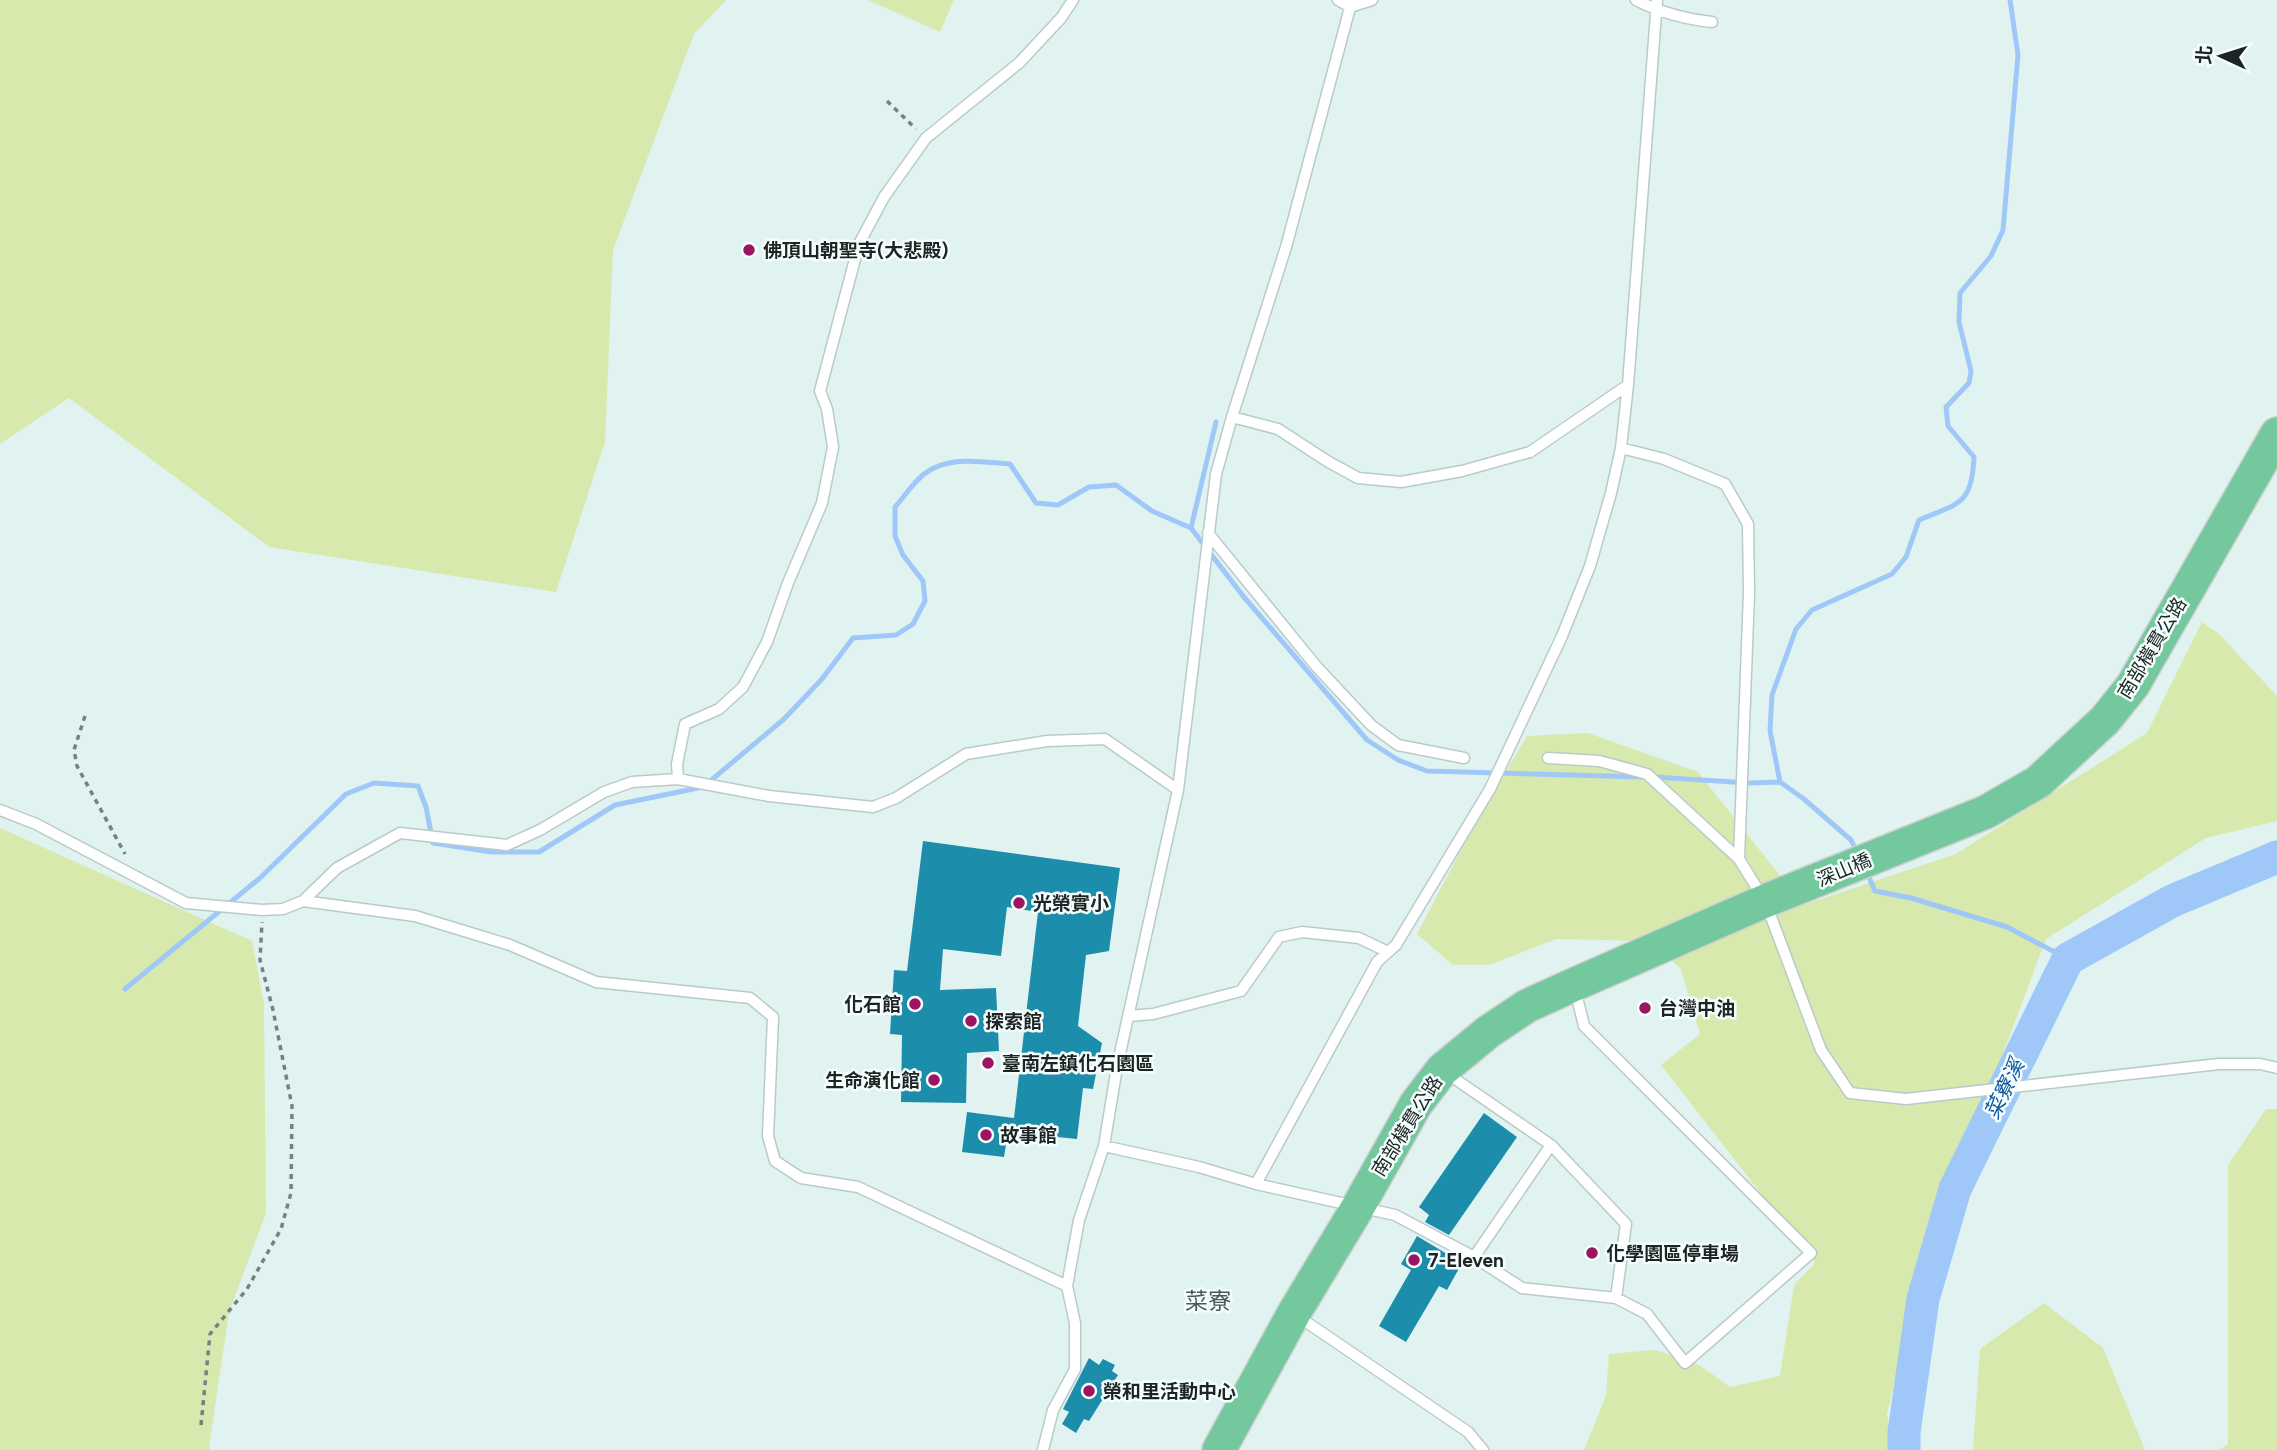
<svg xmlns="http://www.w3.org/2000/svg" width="2277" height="1450" font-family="Figtree,'Noto Sans TC',sans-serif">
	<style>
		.green { fill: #d7e9ac }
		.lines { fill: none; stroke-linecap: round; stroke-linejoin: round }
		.stream { stroke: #9fc8f9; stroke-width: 5 }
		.river { stroke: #9fc8f9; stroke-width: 33 }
		.building { fill: #1c8daa }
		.lane-casing { stroke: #b9cbc9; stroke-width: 13 }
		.primary-casing { stroke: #cecfcf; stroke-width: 36 }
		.path { stroke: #768281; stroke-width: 3.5; stroke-dasharray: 5 5; stroke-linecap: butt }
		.lane { stroke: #fff; stroke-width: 10 }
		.primary { stroke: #73c89e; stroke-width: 33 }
		.poi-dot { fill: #9d1463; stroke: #f3fefd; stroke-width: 2.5 }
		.labels { text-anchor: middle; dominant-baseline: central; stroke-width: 5; stroke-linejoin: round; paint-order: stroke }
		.poi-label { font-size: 19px; font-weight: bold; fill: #1e2424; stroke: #f3fefd; text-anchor: start }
		.street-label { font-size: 19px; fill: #1e2424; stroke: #f3fefd }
		.water-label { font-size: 21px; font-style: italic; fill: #0e559c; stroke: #f3fefd }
		.quarter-label { font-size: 23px; fill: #495957; stroke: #f3fefd }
	</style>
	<rect width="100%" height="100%" fill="#e0f3f0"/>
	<path class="green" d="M0,0h726l-32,34 -81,216 -8,192 -49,150 -287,-45 -200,-149 -69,46z
		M868,0h86l-14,32z
		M2202,622l17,12 58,62v125l-71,17 -160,101 -65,173 -49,107 -45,195 5,36h-308l22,-54 3,-42 46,-4 44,15 31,22 50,-11 14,-91 21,-22 -154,-198 39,-31 -19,-65 -31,-28 -94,-2 -67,26h-36l-36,-31 56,-107 54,-91 61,-3 110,39 105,133 153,-51 191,-121z
		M0,828l252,113 12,63 2,209 -37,99 -20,135 2,3h-211z
		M2266,1109h11v341h-58l9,-6v-279z
		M2044,1303l59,45 42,102h-172l7,-101z"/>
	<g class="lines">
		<path class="stream" d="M1191,528l25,-106
			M1654,777l95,6 31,-1 24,17 47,41 6,12
			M1780,782l-10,-51 2,-36 24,-66 16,-19 80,-36 14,-17 13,-37c40,-17 53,-15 55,-63l-26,-31 -2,-19 23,-24 2,-12 -12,-49 1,-29 31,-37 12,-26 15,-175 -8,-55
			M1867,873l8,18 36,7 96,29 61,32
			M125,989l135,-111 86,-84 28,-11 44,3 8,21 7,36 58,9h48l76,-47 88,-18 81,-68 38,-40 31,-41 43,-3 17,-11 12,-23 -2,-20 -20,-26 -8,-19v-29c9,-10 18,-24 29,-33 25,-19 57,-12 86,-10l26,39 22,2 31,-18 27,-2 36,26 39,17 52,68 124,144 31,20 29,11 217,6"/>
		<path class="river" d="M1904,1450v-18l19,-133 32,-110 113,-230 104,-58 105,-44"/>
	</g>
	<path class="building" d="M923,841l197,27 -11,83 -23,4 -8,71 24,17 -9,46 -10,-1 -6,51 -69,-7 -4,25 -42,-5 5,-40 47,6 24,-206 -31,-5 -6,49 -58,-7 -3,41 56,-2 3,63 -32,2 -1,50 -65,-1 1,-67 -12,-1 4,-64 13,1z
		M1484,1113l33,24 -68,98 -24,-13 4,-7 -10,-8z
		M1417,1236l45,27 -15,27 -8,-4 -33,56 -27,-16 32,-56 -10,-6z
		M1089,1358l10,7 4,-6 12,6 -3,6 6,4 -29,46 -5,-2 -8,14 -14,-9 7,-12 -6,-3z"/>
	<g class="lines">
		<g class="lane-casing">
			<path id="lane" d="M1338,0l12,7 22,-7
				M1636,0c25,13 48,19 76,22
				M1232,417l46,12 49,32 31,17 43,4 61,-11 68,-19 98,-67
				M1621,448l43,11 61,25 23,40 1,69 -10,266
				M1208,533l108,133 55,59 27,20 66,13
				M1548,758l51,3 48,13 92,85 26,42 56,149 29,43 56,6 313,-35h41l17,4
				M678,779l-1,-15 8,-40 34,-15 24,-22 24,-45 21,-59 34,-80 11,-56 -6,-38 -7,-18 39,-147 25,-47 42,-59 93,-75 42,-45 12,-18
				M0,810l36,14 150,79 76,7 21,-1 20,-8 34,-33 63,-35 107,12 33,-15 64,-38 28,-10 46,-3 91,17 104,11 23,-9 70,-44 81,-13 58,-2 73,51
				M303,901l112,15 95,29 86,37 154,16 23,19 -5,119 7,25 26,17 57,9 209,99
				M1128,1016l25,-2 88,-23 38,-54 23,-5 57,6 29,14
				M1445,1072l106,73 75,79 -10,74
				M1104,1146l95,21 57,17 139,31 79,42 48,31 94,10 31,16 38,49 126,-110 -227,-227 -9,-37
				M1256,1184l121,-222 19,-17 94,-156 72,-153 28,-70 21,-73 10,-45 7,-63 29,-385
				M1474,1257l77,-112
				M1296,1315l172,117 15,18
				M1043,1450l10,-40 22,-41v-46l-8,-37 12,-66 25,-74 13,-79 61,-277 38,-316 16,-57 54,-170 66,-247"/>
		</g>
		<g class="primary-casing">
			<path id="primary" d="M1219,1450l75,-137 64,-106 58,-103 26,-34 46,-38 39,-26 46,-21 192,-84 221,-89 52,-30 67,-62 28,-35 144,-251"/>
		</g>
		<path class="path" d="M887,101l29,28
			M85,716l-11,34 3,16 48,88
			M201,1425l9,-91 37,-45 34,-60 10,-36 1,-87 -19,-96 -13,-50 2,-38"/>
		<use href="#lane" class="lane"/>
		<use href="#primary" class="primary"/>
	</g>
	<g class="poi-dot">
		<circle cx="749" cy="250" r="7"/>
		<circle cx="1019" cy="903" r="7"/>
		<circle cx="915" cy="1004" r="7"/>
		<circle cx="1645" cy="1008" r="7"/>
		<circle cx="971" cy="1021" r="7"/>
		<circle cx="988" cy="1063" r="7"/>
		<circle cx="934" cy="1080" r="7"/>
		<circle cx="986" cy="1135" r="7"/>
		<circle cx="1592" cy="1253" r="7"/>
		<circle cx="1414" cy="1260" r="7"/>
		<circle cx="1089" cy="1391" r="7"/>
	</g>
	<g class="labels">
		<g class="poi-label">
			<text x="763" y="250">佛頂山朝聖寺(大悲殿)</text>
			<text x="1033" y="903">光榮實小</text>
			<text x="901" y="1004" text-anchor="end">化石館</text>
			<text x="1659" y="1008">台灣中油</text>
			<text x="985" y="1021">探索館</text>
			<text x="1002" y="1063">臺南左鎮化石園區</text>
			<text x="920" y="1080" text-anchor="end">生命演化館</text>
			<text x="1000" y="1135">故事館</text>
			<text x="1606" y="1253">化學園區停車場</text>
			<text x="1428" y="1260">7-Eleven</text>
			<text x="1103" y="1391">榮和里活動中心</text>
		</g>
		<g class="street-label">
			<text transform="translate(2152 648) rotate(-59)">南部橫貫公路</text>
			<text transform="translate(1844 870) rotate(-23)">深山橋</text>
			<text transform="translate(1407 1126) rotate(-58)">南部橫貫公路</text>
		</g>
		<g class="water-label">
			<text transform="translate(2004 1089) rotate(-64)">菜竂溪</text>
		</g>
		<g class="quarter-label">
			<text x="1208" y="1301">菜寮</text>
		</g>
	</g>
	<g transform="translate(2221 56) rotate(274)" stroke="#f3fefd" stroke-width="5" paint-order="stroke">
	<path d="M0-5L12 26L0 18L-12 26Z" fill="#1e2424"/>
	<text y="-10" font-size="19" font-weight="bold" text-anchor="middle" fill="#1e2424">北</text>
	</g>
</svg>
